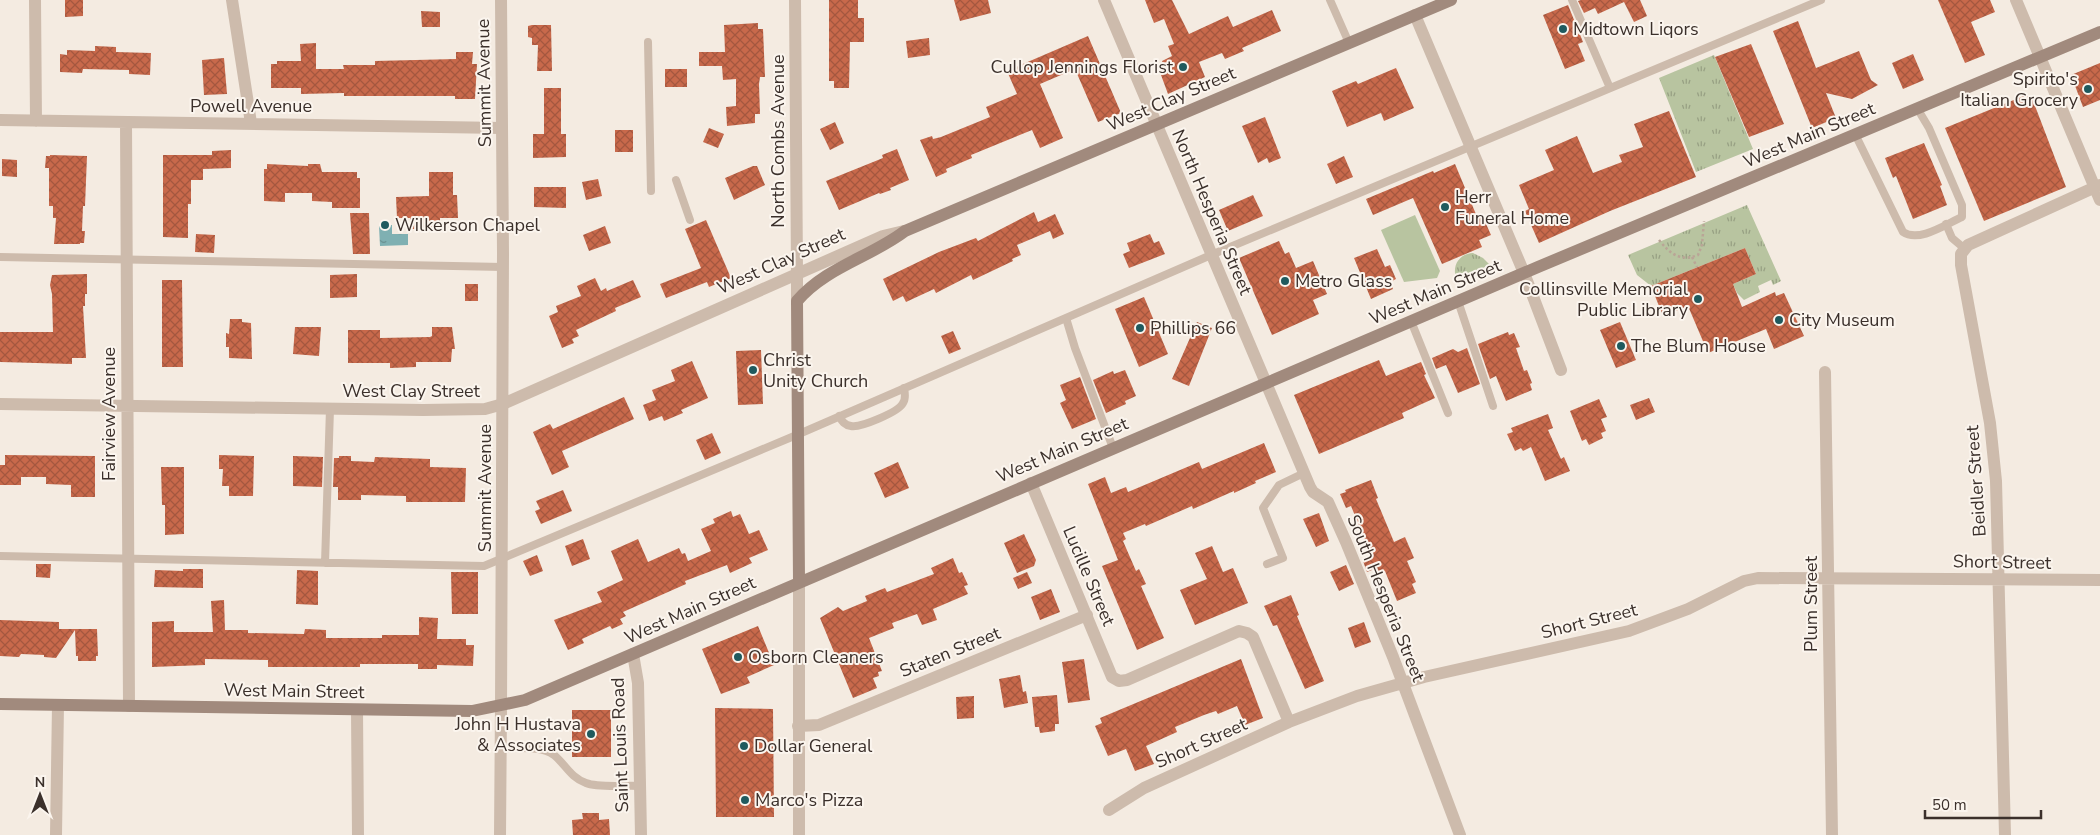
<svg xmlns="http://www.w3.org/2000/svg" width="2100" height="835" font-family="'Nunito Sans',sans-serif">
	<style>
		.grass { fill: url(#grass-tufts) }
		.green { fill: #b8c4a0 }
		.water { fill: url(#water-ripples) }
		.building { fill: url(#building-cross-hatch) }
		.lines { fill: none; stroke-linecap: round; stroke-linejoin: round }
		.path { stroke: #b9a596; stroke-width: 2.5; stroke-dasharray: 2.5 2.5; stroke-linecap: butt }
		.service { stroke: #cdbbac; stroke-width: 8 }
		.minor { stroke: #cdbbac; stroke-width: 12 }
		.tertiary { stroke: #cdbbac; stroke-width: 12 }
		.secondary { stroke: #a18a7d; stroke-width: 12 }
		.poi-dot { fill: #1f5a5e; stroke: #fbf5ee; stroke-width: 2 }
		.labels { text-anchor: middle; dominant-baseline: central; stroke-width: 4; stroke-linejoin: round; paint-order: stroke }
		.poi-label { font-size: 18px; fill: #3b302b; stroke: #fbf5ee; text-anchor: start }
		.street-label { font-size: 18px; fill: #3b302b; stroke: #fbf5ee }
	</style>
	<defs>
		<pattern id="grass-tufts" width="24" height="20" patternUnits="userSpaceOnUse" patternTransform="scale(1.25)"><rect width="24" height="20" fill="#b8c4a0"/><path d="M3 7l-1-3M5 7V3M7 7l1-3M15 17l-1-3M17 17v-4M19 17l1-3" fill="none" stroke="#97a083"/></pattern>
		<pattern id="water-ripples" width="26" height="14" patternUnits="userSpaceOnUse" patternTransform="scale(1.25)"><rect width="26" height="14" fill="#7fb0b2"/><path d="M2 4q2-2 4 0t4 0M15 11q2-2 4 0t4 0" fill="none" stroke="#699091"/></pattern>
		<pattern id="building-cross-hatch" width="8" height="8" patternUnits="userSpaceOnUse" patternTransform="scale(1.25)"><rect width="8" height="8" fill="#c8694b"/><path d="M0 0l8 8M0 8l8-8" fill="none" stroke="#a4573f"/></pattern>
	</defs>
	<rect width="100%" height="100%" fill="#f4ebe1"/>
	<path class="grass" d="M1714,55l39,94 -57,23 -37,-94z
		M1747,205l34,76 -8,4 -2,-5 -13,6 2,6 -16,8 -7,-7 -4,-9 23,-10 -11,-26 -94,38 -14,-11 -9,-20z
		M1473,253l10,5 7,7 -34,14c-4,-14 3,-25 17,-26z"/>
	<path class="green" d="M1415,215l25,56 -3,7 -33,4 -23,-52z"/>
	<path class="water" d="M392,225v9h16v11l-28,1 -1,-20z"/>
	<path class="building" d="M65,0h18v16l-18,1z
		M829,0h29v18h6v24h-14l-1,46h-15v-7h-5z
		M954,0h34l3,13 -31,8z
		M1145,0h27l17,34 39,-18 5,11 39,-17 9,21 -39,17 2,3 -19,8 -3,-6 -23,9 6,15 -37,17 -7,-19 6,-2 -5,-12 10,-5 -4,-10 6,-2 -10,-25 -10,4z
		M1581,0h59l7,16 -13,6 -10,-20 -26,12 -3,-6 -11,5 -6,-12z
		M1938,0h52l5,12 -24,10 14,33 -20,8z
		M1568,5l15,37 -5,2 7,17 -20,8 -22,-54z
		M421,11l19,1v15h-18z
		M1798,21l18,47 43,-17 12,29 7,5 -26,14 -26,-6 10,25 -24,10 -39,-97z
		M758,23v6h5l2,48h-5l-1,7 1,30h-5v9l-28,3 -1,-19 10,-1v-27l-13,1 -1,-14h-23v-14h26l-1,-27z
		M532,25h19l1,46h-15l1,-26h-6v-7l-4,-1v-11z
		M1088,36l33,77 -23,9 -23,-53 -35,15 23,54 -23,10 -8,-18 -61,25 1,3 -26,11 1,3 -11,5 -16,-37 12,-4 1,3 8,-2 49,-20 -4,-10 31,-13 -10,-23z
		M929,38l1,17 -22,3 -2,-17z
		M316,43v26h28l-1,-4h32v-4l81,-2v-7h17l-1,12h5l-2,35h-20v-3h-111v-3l-43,1v-6h-30v-24h6v-3h24l-1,-17z
		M1751,44l33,80 -35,13 -34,-80z
		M95,46l21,1v5l35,1 -1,22 -21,-1v-4l-46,-1 -1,4 -22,-1v-18l7,1v-5l28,1z
		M1913,54l11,26 -21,9 -11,-26z
		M224,58l3,36 -23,1 -2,-35z
		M2100,63v37l-17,7 -12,-32z
		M1396,68l18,40 -30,13 -3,-8 -34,14 -15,-36 24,-10 2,3z
		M665,69h22v18h-22z
		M544,88h17v46h5v23l-33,1v-24h11z
		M2026,95l6,3 34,89 -82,34 -39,-93z
		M1669,111l27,66 -86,34 -71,32 -14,-32 4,-2 -10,-24 35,-15 -9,-20 32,-14 16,37 29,-11 -3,-7 24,-8 -9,-23z
		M1265,117l16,41 -12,5 -2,-5 -9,5 -16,-37z
		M835,122l9,21 -14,7 -10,-21z
		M709,128l15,6 -6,14 -15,-6z
		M615,130h18v22h-18z
		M1924,143l18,42 -2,1 7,19 -34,14 -17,-43 -3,2 -8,-20z
		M897,149l12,31 -19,8 1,2 -11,4 -1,-1 -40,17 -13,-29 57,-23 -1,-3z
		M231,150v18l-28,1v11h-12v24h-3v34l-25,-1v-82h49v-4z
		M50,155l37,1 -2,50h-2l-1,25h3l-1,12h-4v1h-26l2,-26h-3v-12h-4v-38h-4l1,-12h4z
		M1344,156l9,21 -17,7 -9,-20z
		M2,159l15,1v17l-15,-1z
		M267,164l41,2v-2h12l2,8h35v6h3v30h-28v-6l-20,-1v-8h-27v9l-21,-1v-32h3z
		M1455,164l23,55 5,-2 8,18 -12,5 3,7 -40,17 -29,-66 -40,17 -7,-16 67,-28 1,2z
		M753,166h4l8,19 -31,15 -9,-22z
		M429,172h24v23h4l1,23h-18v11h-30v-11h-13l-1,-21 33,-1z
		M598,179l4,17 -16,4 -4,-18z
		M534,187h32v21l-32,-1z
		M1253,195l10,21 -35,15 -9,-21z
		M1034,212l4,10 17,-8 9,20 -11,5 -3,-8 -33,14 4,10 -9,4 1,2 -40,19 -2,-5 -35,18 -2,-4 -28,13 -3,-6 -10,5 -10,-22 56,-27 37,-14 2,3z
		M350,213h19l1,41h-17z
		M706,220l25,58 -22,9 -2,-5 -41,16 -6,-14 41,-16 -16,-39z
		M605,226l6,17 -22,8 -6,-16z
		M196,234l19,1 -1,18 -19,-1z
		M1150,234l4,9 5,-2 6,13 -36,14 -6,-14 7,-3 -3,-8z
		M1279,241l6,13 4,-2 7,16 17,-7 14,33 -14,6 6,14 -47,21 -33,-77z
		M1745,248l11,26 -23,10 9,23 33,-15 1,4 8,-3 20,43 -30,13 -8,-20 -58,24 -20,-47 -25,10 -12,-30z
		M1377,249l8,18 5,-2 6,14 -6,3 3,7 -22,10 -17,-41z
		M87,274v20h-2v12h-2l3,52h-14v6l-72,-2v-30h53l-1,-38 -2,-9 2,-10z
		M357,274v23l-27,1v-23z
		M595,278l6,13 5,-3 1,3 26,-11 8,17 -26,11 1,3 -40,19 3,6 -7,3 2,4 -12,5 -13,-32 9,-4 -2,-6 25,-10 -4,-10z
		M162,280h20l1,87h-21z
		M465,284h13v17h-13z
		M1144,297l24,57 -29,13 -24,-58z
		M230,319h12v3l9,1 1,36 -23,-1v-11h-3v-14l3,1z
		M1197,322l15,6 -23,58 -17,-7z
		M1620,322l16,38 -20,8 -16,-38z
		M295,327h26l-2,29 -26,-2z
		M432,327h20l3,22h-3l-1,13h-35v5l-26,1v-5h-42v-33h32v8l50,-1 2,-1z
		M953,331l8,18 -12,5 -8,-18z
		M1508,332l1,3 5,-2 6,14 -4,1 8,23 3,-1 5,13 -2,1 2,6 -26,11 -10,-25 -6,3 -12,-35z
		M1467,348l13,36 -22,9 -12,-28 -10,4 -4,-11 21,-9 5,3z
		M761,350l2,54 -25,1 -2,-54z
		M1379,360l7,16 35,-14 5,12 -2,1 11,23 -33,15 2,5 -85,36 -25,-59z
		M692,361l16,37 -27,12 2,3 -19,8 -2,-5 -13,5 -6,-16 13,-5 -4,-10 23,-9 -4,-11z
		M1125,370l11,26 -11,5 1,3 -20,9 -13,-33 20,-9 1,3z
		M1080,377l16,42 -24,10 -12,-26 6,-3 -6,-15z
		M624,397l10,22 -72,32 7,16 -17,8 -19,-43 17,-8 3,5z
		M1649,398l6,14 -19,8 -6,-15z
		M1599,399l8,18 -6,2 5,12 -5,2 2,5 -14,7 -3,-6 -4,2 -12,-30z
		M1548,414l5,14 -5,2 13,29 3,-2 6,14 -25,10 -14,-34 -8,4 -2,-3 -6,3 -8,-17 6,-2 -2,-4z
		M712,433l9,20 -16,7 -9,-20z
		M1264,443l12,29 -21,9 1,2 -22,10v-2l-41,18 -1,-3 -46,20 -1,-2 -22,9 3,6 -3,2 13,30 3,-2 7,15 -5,2 23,52 -27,12 -35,-84 16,-6 -30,-76 17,-7 6,16 15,-6 2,5 71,-30 3,7z
		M5,455l90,1v41h-24v-12l-25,-1v-7h-25v8h-21v-20h5z
		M219,455l35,1 -1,40h-24v-10h-7l1,-17h-4z
		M293,456l30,1 -1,30 -29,-1z
		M339,456h12v5l23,1 1,-5 55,2v8l36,1 -1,34h-59v-6l-45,-1v5h-23v-13h-5l1,-29h5z
		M898,462l11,26 -24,10 -11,-25z
		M161,467h23v67l-19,1v-30h-3z
		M1371,480l7,18 -2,1 18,43 11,-5 9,21 -7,3 9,21 -4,2 4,9 -19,8 -12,-30 -6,3 -2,-6 -10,4 -4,-11 9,-4 -21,-51 -5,2 -6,-14 6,-2 -1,-2z
		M563,490l9,21 -31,13 -6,-13 5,-2 -4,-8z
		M731,511l2,6 7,-3 9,20 10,-4 9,20 -19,8 3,5 -22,10 -3,-8 -42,16 1,3 -63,28 3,4 -6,3 3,5 -11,5 -2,-3 -28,13 2,4 -16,7 -14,-30 48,-18 -5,-10 26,-12 -12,-29 27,-12 10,23 31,-14 3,6 3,-1 3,8 23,-10 -10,-22 14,-6 -2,-4z
		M1319,513l10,28 -13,6 -13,-28z
		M1024,534l12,26 -2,6 -17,7 -13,-30z
		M583,539l7,20 -18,7 -7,-20z
		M1212,546l11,26 10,-4 15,35 -53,22 -15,-35 27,-11 -12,-26z
		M537,555l6,16 -13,5 -7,-15z
		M953,558l6,15 3,-1 6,13 -4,1 4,8 -35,15 4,11 -15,5 -5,-11 -25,9 2,5 -25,10 13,33 -4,1 1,4 -6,2 4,10 -24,10 -33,-80 18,-11 5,4 24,-10 -2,-5 20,-8 2,4 47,-18 -3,-6z
		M36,564h15l-1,14 -14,-1z
		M1346,565l8,19 -15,7 -9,-19z
		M183,569h20v19l-49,-1 1,-17 28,1z
		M297,570l21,1v34l-22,-1z
		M451,572h27v42h-26z
		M1027,572l5,11 -14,6 -5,-11z
		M1051,589l9,23 -20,8 -9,-23z
		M1291,595l8,20 -2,1 27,65 -19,8 -28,-64 -4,1 -9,-20z
		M224,600l1,30h23v3l56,1 1,-5 21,1v8h56v-3h37v-18l19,1 -1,21h29v6h8l-1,21 -36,-1v4h-19v-5h-58v3h-92v-7l-63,-1v6l-53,2v-45l22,-1v11h39l-2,-31z
		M0,620l59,2v7h38l1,27h-2v5h-18v-5h-2l-1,-26 -19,28 -12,-1v-2l-23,-1 -2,3 -19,-1z
		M1364,622l7,20 -16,6 -7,-20z
		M758,626l16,39 -27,12 3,6 -29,11 -19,-45z
		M1084,659l6,41 -22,3 -6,-41z
		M1241,659l22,59 -18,7 -8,-19 -19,8 -2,-3 -12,4 -29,12 2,5 -31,14 8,18 -19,7 -9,-22 -18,7 -13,-30 7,-3 -2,-5z
		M1020,675l3,17 3,-1 2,12 -24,5 -5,-29z
		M1057,695l2,29h-4v7l-15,2 -1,-6h-4l-3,-30z
		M974,696v22l-17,1 -1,-22z
		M715,708l58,1 1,108h-58z
		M572,710h39v47h-39z
		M582,813h17v7l10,-1 1,16h-37l-1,-15 11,-1z"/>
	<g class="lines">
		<path class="path" d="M1659,240c11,14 22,22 39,15l4,-10 2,-24
			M1692,257l5,10"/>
		<path class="service" d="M1330,0l19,43
			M1572,0l38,88
			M648,42l3,149
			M1855,134l48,98c16,11 43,-8 59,-15v-12l-33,-77 -12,-20
			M676,180l14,40
			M1946,224l6,14 13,11
			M0,257l503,10
			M1458,301l35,105
			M1066,318l9,30 38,100
			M1411,321l37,92
			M839,416c3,5 5,9 12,10 9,2 48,-14 52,-23 3,-4 2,-10 1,-15
			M0,556l484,10 315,-132 412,-179 610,-255
			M325,563l5,-154
			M1267,564l16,-6 -20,-50 16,-23 25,-12
			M501,748c16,1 40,-3 53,7 12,10 16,22 32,28 12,5 39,2 54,3"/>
		<path class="minor" d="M35,0l1,121
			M232,0l19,123
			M795,0l2,273
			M1104,0l206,487 3,5 15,10 18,40 47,115 67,178
			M2016,0l84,200
			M1415,15l109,258 37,97
			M0,120l502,8
			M126,122l3,584
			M1825,372l7,463
			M0,404l423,6 62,-1 18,-5
			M1031,483l81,194 7,4 8,-1 112,-49 8,2 6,4 36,85
			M357,710l1,125
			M798,726l21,-1 268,-110
			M1109,810l35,-22 145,-66 68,-26 67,-19 205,-46 59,-22 56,-28 14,-3 342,2
			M56,835l2,-130
			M500,835l1,-129
			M799,835v-254
			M2005,835l-9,-354 -6,-58 -29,-158v-11l7,-9 132,-60"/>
		<path class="tertiary" d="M501,0l2,253 -2,453
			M797,273v28
			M503,404l380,-168 21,-5
			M633,654l5,29 3,152"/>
		<path class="secondary" d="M799,581l-2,-280c29,-34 74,-44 108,-70l546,-231
			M0,704l472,7 53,-11 1013,-433 562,-235"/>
	</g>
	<g class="poi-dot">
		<circle cx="1563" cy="29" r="5"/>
		<circle cx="1183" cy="67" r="5"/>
		<circle cx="2088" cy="89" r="5"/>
		<circle cx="1445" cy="207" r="5"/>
		<circle cx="385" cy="225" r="5"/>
		<circle cx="1285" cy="281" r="5"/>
		<circle cx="1698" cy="299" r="5"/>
		<circle cx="1779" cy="320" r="5"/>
		<circle cx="1140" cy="328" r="5"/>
		<circle cx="1621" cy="346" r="5"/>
		<circle cx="753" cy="370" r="5"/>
		<circle cx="738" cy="657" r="5"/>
		<circle cx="591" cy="734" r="5"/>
		<circle cx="744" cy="746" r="5"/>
		<circle cx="745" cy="800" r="5"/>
	</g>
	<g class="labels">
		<g class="poi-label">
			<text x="1573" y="29">Midtown Liqors</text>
			<text x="1173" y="67" text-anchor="end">Cullop Jennings Florist</text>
			<text x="2078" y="79" text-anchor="end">Spirito's<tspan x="2078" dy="21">Italian Grocery</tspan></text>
			<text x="1455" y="197">Herr<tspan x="1455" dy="21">Funeral Home</tspan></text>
			<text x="395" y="225">Wilkerson Chapel</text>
			<text x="1295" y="281">Metro Glass</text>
			<text x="1688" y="289" text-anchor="end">Collinsville Memorial<tspan x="1688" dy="21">Public Library</tspan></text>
			<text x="1789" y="320">City Museum</text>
			<text x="1150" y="328">Phillips 66</text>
			<text x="1631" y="346">The Blum House</text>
			<text x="763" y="360">Christ<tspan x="763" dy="21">Unity Church</tspan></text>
			<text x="748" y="657">Osborn Cleaners</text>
			<text x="581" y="724" text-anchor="end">John H Hustava<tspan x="581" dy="21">&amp; Associates</tspan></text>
			<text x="754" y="746">Dollar General</text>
			<text x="755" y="800">Marco's Pizza</text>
		</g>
		<g class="street-label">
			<text transform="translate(484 83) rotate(-91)">Summit Avenue</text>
			<text transform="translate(1171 99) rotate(-23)">West Clay Street</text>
			<text x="251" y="106">Powell Avenue</text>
			<text transform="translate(1809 135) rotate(-23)">West Main Street</text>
			<text transform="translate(778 141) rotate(-90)">North Combs Avenue</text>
			<text transform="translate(1212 212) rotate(67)">North Hesperia Street</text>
			<text transform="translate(781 261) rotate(-24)">West Clay Street</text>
			<text transform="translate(1435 292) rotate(-23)">West Main Street</text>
			<text x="411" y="391">West Clay Street</text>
			<text transform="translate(109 414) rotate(-90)">Fairview Avenue</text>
			<text transform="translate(1062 450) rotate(-23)">West Main Street</text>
			<text transform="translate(1976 481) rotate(-94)">Beidler Street</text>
			<text transform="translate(485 488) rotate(-90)">Summit Avenue</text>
			<text transform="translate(2002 562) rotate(1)">Short Street</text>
			<text transform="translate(1089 576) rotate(67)">Lucille Street</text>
			<text transform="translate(1386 598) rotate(68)">South Hesperia Street</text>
			<text transform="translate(1811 604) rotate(-90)">Plum Street</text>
			<text transform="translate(690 610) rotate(-24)">West Main Street</text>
			<text transform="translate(1589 621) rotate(-14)">Short Street</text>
			<text transform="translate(950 652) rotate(-22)">Staten Street</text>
			<text transform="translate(294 691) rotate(1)">West Main Street</text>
			<text transform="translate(1201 743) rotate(-24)">Short Street</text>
			<text transform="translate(620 745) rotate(-92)">Saint Louis Road</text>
		</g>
	</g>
	<g transform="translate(40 795)" stroke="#fbf5ee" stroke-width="4" paint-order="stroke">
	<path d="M0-4L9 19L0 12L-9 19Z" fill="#3b302b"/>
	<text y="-8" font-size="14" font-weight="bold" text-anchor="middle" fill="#3b302b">N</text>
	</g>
	<path d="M1925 810v8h116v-8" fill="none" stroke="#3b302b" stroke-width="2.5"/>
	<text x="1932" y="810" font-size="15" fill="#3b302b" stroke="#fbf5ee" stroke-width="4" paint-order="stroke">50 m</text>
</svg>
